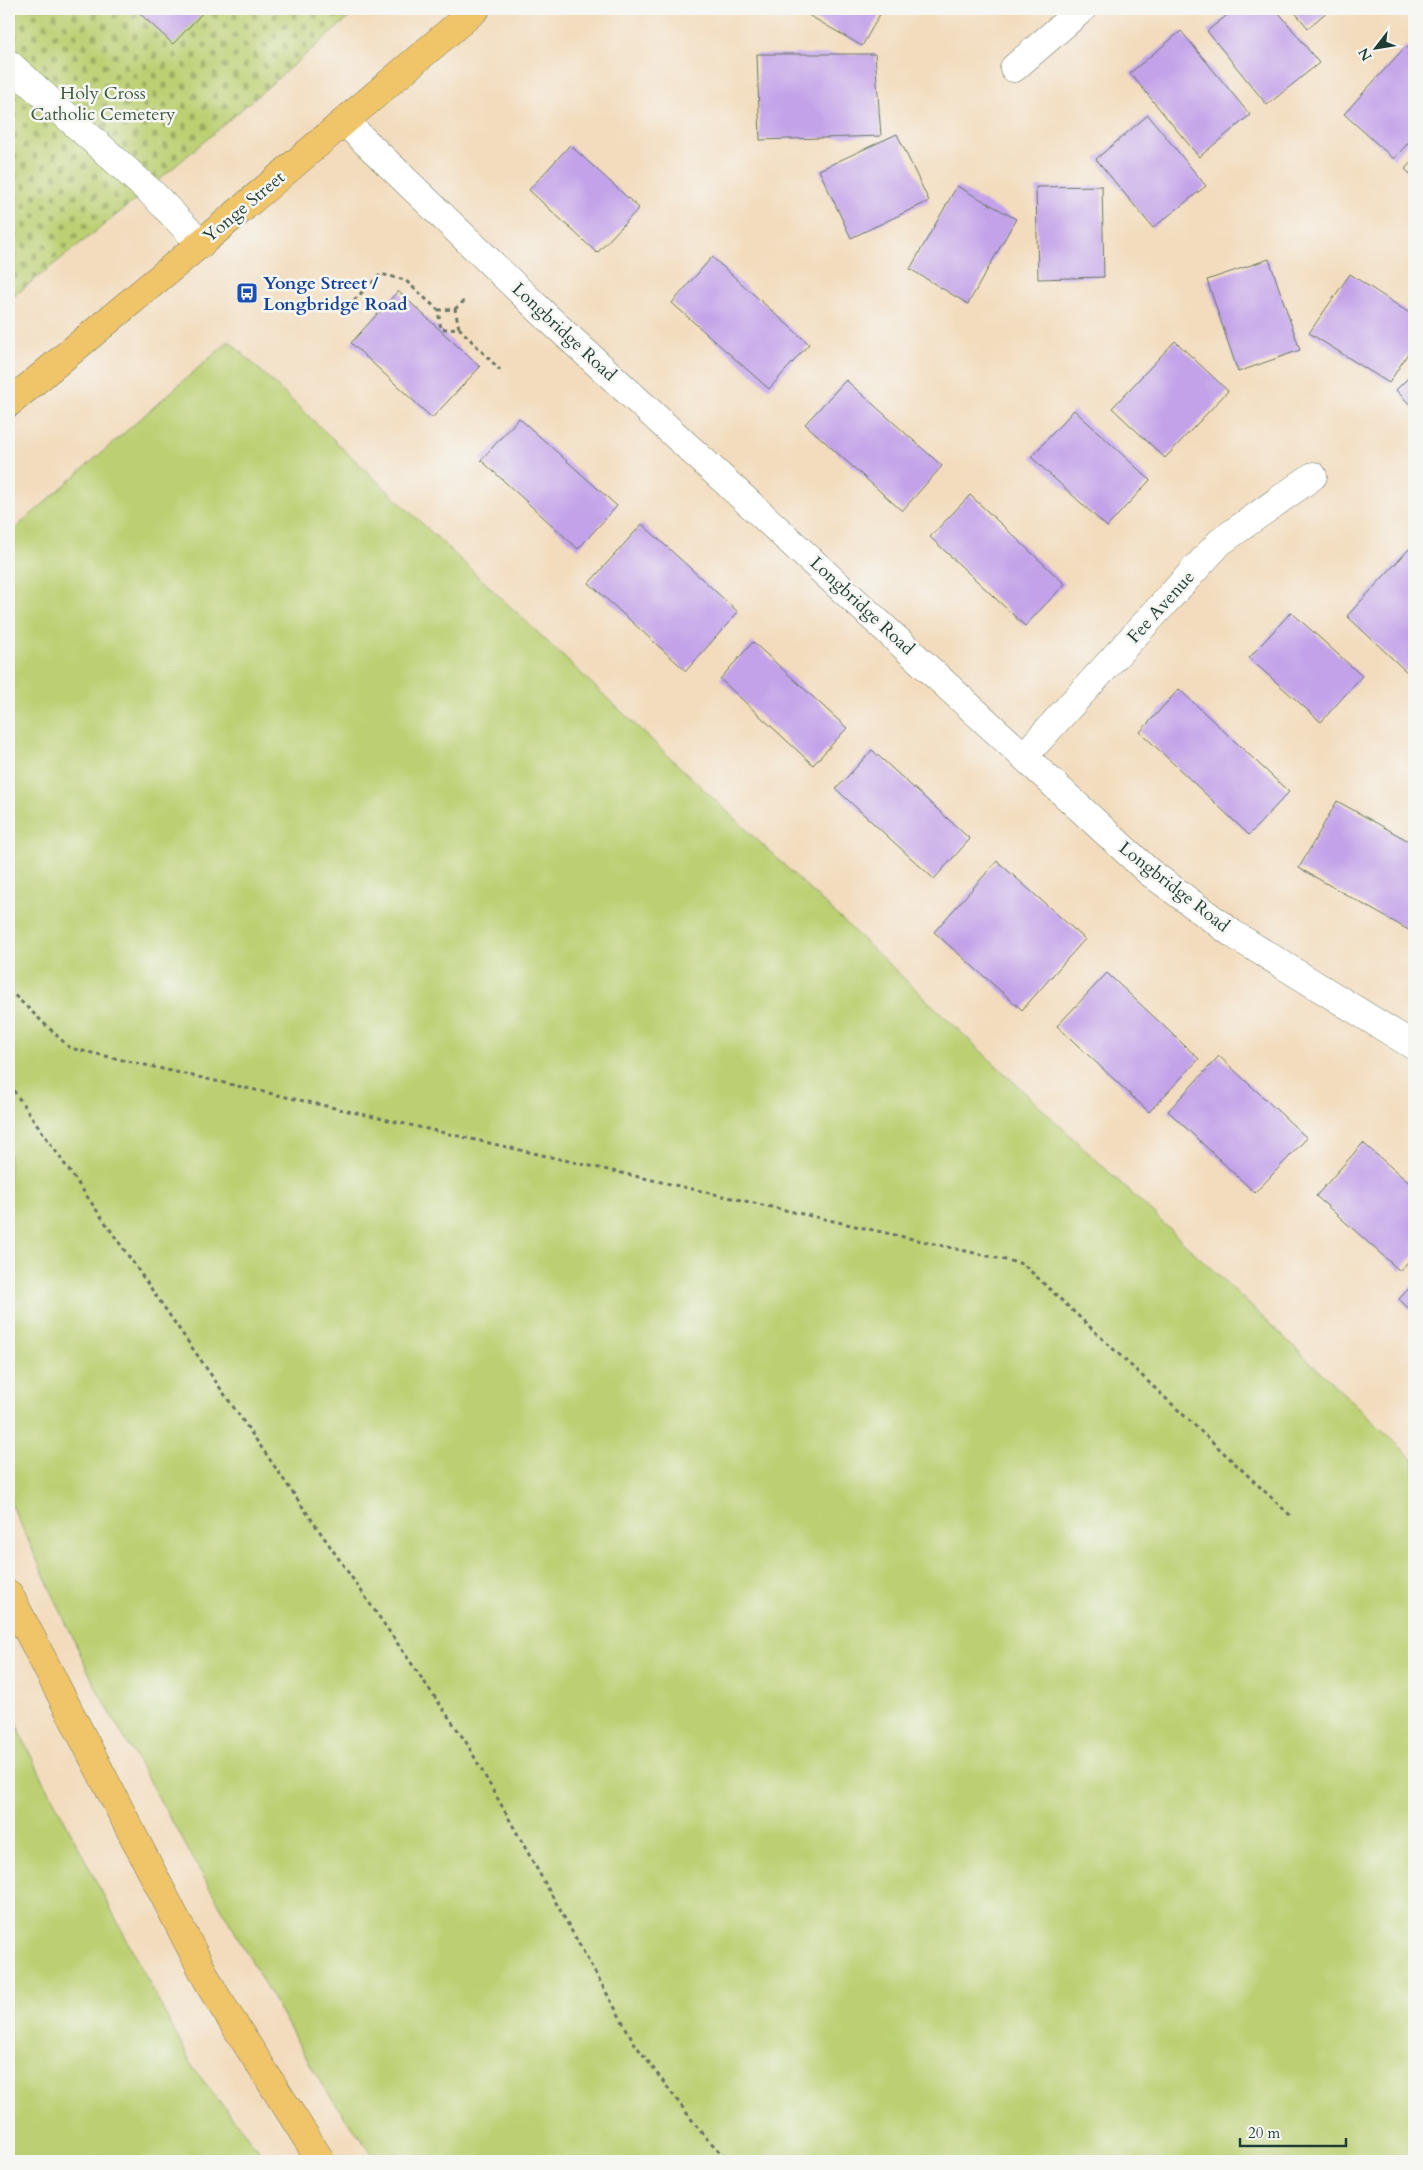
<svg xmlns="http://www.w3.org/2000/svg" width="1423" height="2170" font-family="Cardo,serif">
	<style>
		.green { fill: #bcd073; stroke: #6e8654 }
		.cemetery { fill: url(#cemetery-stones); stroke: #6e8654 }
		.building { fill: #c3a2e9 }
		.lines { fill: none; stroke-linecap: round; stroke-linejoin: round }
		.minor-casing { stroke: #697564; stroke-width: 29 }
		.major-casing { stroke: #697564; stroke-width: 29 }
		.highway-casing { stroke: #697564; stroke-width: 29 }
		.path { stroke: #697564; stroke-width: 3; stroke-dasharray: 4 4; stroke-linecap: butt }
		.minor { stroke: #fff; stroke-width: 28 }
		.major { stroke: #f0c469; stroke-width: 28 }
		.highway { stroke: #f0c469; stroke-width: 28 }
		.labels { text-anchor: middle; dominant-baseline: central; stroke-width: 5; stroke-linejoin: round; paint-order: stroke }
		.park-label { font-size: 18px; fill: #3e5a41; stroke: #f6f6f2 }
		.street-label { font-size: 18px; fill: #1f3d34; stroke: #f6f6f2 }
		.transit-label { font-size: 18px; font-weight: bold; fill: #164399; stroke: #f6f6f2; text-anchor: start }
	</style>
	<defs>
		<pattern id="cemetery-stones" width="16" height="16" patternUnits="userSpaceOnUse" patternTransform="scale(1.25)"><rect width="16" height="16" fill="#bcd073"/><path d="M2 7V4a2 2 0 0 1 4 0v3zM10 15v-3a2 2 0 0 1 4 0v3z" fill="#98aa5f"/></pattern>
	</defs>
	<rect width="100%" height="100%" fill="#f6f6f2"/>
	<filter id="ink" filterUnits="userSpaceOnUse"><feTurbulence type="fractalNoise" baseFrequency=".02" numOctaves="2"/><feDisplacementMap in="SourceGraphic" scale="10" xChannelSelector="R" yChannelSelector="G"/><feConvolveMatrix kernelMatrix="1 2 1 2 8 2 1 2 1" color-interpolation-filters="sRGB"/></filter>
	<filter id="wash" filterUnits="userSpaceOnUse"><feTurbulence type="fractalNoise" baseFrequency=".0096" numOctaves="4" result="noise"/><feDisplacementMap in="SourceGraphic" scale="20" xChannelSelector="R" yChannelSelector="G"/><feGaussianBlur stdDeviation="1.12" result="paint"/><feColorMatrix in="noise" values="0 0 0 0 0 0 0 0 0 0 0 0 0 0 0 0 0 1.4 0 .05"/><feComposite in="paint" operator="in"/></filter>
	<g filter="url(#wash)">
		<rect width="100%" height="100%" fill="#f3dcbd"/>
		<path class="green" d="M229,341l1185,1119v701h-1037l-55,-76 -226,-397 -87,-189v-965z
			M9,1705l19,45 166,319 73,92h-258z"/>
		<path class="cemetery" d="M9,9h350l-220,188 -130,103z"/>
		<g id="blocks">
			<path class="building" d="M135,9h71l-33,35z
				M798,9h85l-21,37z
				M1235,9h41l43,54 -52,42 -60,-74z
				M1292,9h38l-22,19z
				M1181,31l69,84 -51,42 -69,-84z
				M1406,46l8,8v82l-20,23 -50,-45z
				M757,54h118l6,82 -121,4z
				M1148,115l58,71 -53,42 -57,-69z
				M897,134l32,67 -78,37 -32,-68z
				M570,145l69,63 -42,45 -68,-63z
				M1414,159v19l-9,-9z
				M957,186l59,33 -48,85 -58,-35z
				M1102,186l2,91 -66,2 -2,-92z
				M712,257l97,87 -40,45 -97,-86z
				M1269,259l31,91 -62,22 -31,-92z
				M1350,274l64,42v28l-25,39 -80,-50z
				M398,291l82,76 -48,51 -81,-75z
				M1175,341l53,50 -63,67 -53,-50z
				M1414,372v37l-18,-19z
				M846,380l96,86 -40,45 -97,-87z
				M1074,410l76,70 -43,47 -76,-70z
				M519,418l98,88 -39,43 -97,-89z
				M970,495l95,89 -40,42 -95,-89z
				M642,524l96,88 -52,59 -97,-88z
				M1411,547l3,4v120l-4,4 -63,-59z
				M1291,612l71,64 -41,46 -72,-64z
				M753,642l94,86 -34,37 -93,-86z
				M1179,689l110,103 -40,43 -109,-103z
				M872,750l98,89 -36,40 -98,-90z
				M1337,801l77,43v89l-115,-65z
				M997,861l88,78 -63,71 -88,-78z
				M1107,973l92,86 -50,53 -92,-86z
				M1219,1056l88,82 -52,55 -87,-82z
				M1363,1143l51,44v68l-14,16 -84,-75z
				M1414,1283v31l-15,-15z"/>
		</g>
	</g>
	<g filter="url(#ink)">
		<use href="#blocks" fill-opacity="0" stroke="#697564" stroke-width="1"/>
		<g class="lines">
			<g class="minor-casing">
				<path id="minor" d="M9,64l146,132 46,48
					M1014,68l68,-59
					M345,122l202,195 601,554 85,63 181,112
					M1024,756l196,-214 93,-66"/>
			</g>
			<g class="major-casing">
				<path id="major" d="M9,403l208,-173 259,-221"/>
			</g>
			<g class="highway-casing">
				<path id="highway" d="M9,1594l204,397 108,170"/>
			</g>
			<path class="path" d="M354,300l27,-26 24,6 33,30 3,19 18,-1 41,42
				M455,309l9,-8
				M438,310l17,-1 4,19
				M9,990l61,58 953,216 269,253
				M9,1084l457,658 169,302 69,92 26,25"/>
			<use href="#minor" class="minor"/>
			<use href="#major" class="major"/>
			<use href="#highway" class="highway"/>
		</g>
	</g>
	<defs>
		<g id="bus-square" transform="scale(1.125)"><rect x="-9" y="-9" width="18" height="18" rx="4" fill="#1a4fb4" stroke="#f6f6f2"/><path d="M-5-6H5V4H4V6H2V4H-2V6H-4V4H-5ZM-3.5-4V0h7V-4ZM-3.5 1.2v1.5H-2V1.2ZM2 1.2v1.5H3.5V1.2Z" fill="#fff"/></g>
	</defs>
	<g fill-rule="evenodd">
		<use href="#bus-square" x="247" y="293"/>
	</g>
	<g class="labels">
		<g class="park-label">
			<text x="103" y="93">Holy Cross<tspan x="103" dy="21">Catholic Cemetery</tspan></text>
		</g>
		<g class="street-label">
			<text transform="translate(244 207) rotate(-40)">Yonge Street</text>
			<text transform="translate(564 332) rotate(43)">Longbridge Road</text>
			<text transform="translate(862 606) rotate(43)">Longbridge Road</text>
			<text transform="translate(1161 607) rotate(-48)">Fee Avenue</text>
			<text transform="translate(1174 887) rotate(38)">Longbridge Road</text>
		</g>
		<g class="transit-label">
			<text x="263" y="283">Yonge Street /<tspan x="263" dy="21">Longbridge Road</tspan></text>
		</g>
	</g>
	<rect width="1423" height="2170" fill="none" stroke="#f6f6f2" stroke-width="30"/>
	<g transform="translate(1376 48) rotate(239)" stroke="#f6f6f2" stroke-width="4" paint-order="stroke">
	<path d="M0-4L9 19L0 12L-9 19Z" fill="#1f3d34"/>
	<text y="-8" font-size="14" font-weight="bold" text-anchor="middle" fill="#1f3d34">N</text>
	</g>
	<path d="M1240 2138v8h106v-8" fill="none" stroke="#1f3d34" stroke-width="2.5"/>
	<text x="1248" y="2138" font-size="15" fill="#1f3d34" stroke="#f6f6f2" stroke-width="4" paint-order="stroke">20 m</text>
</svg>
